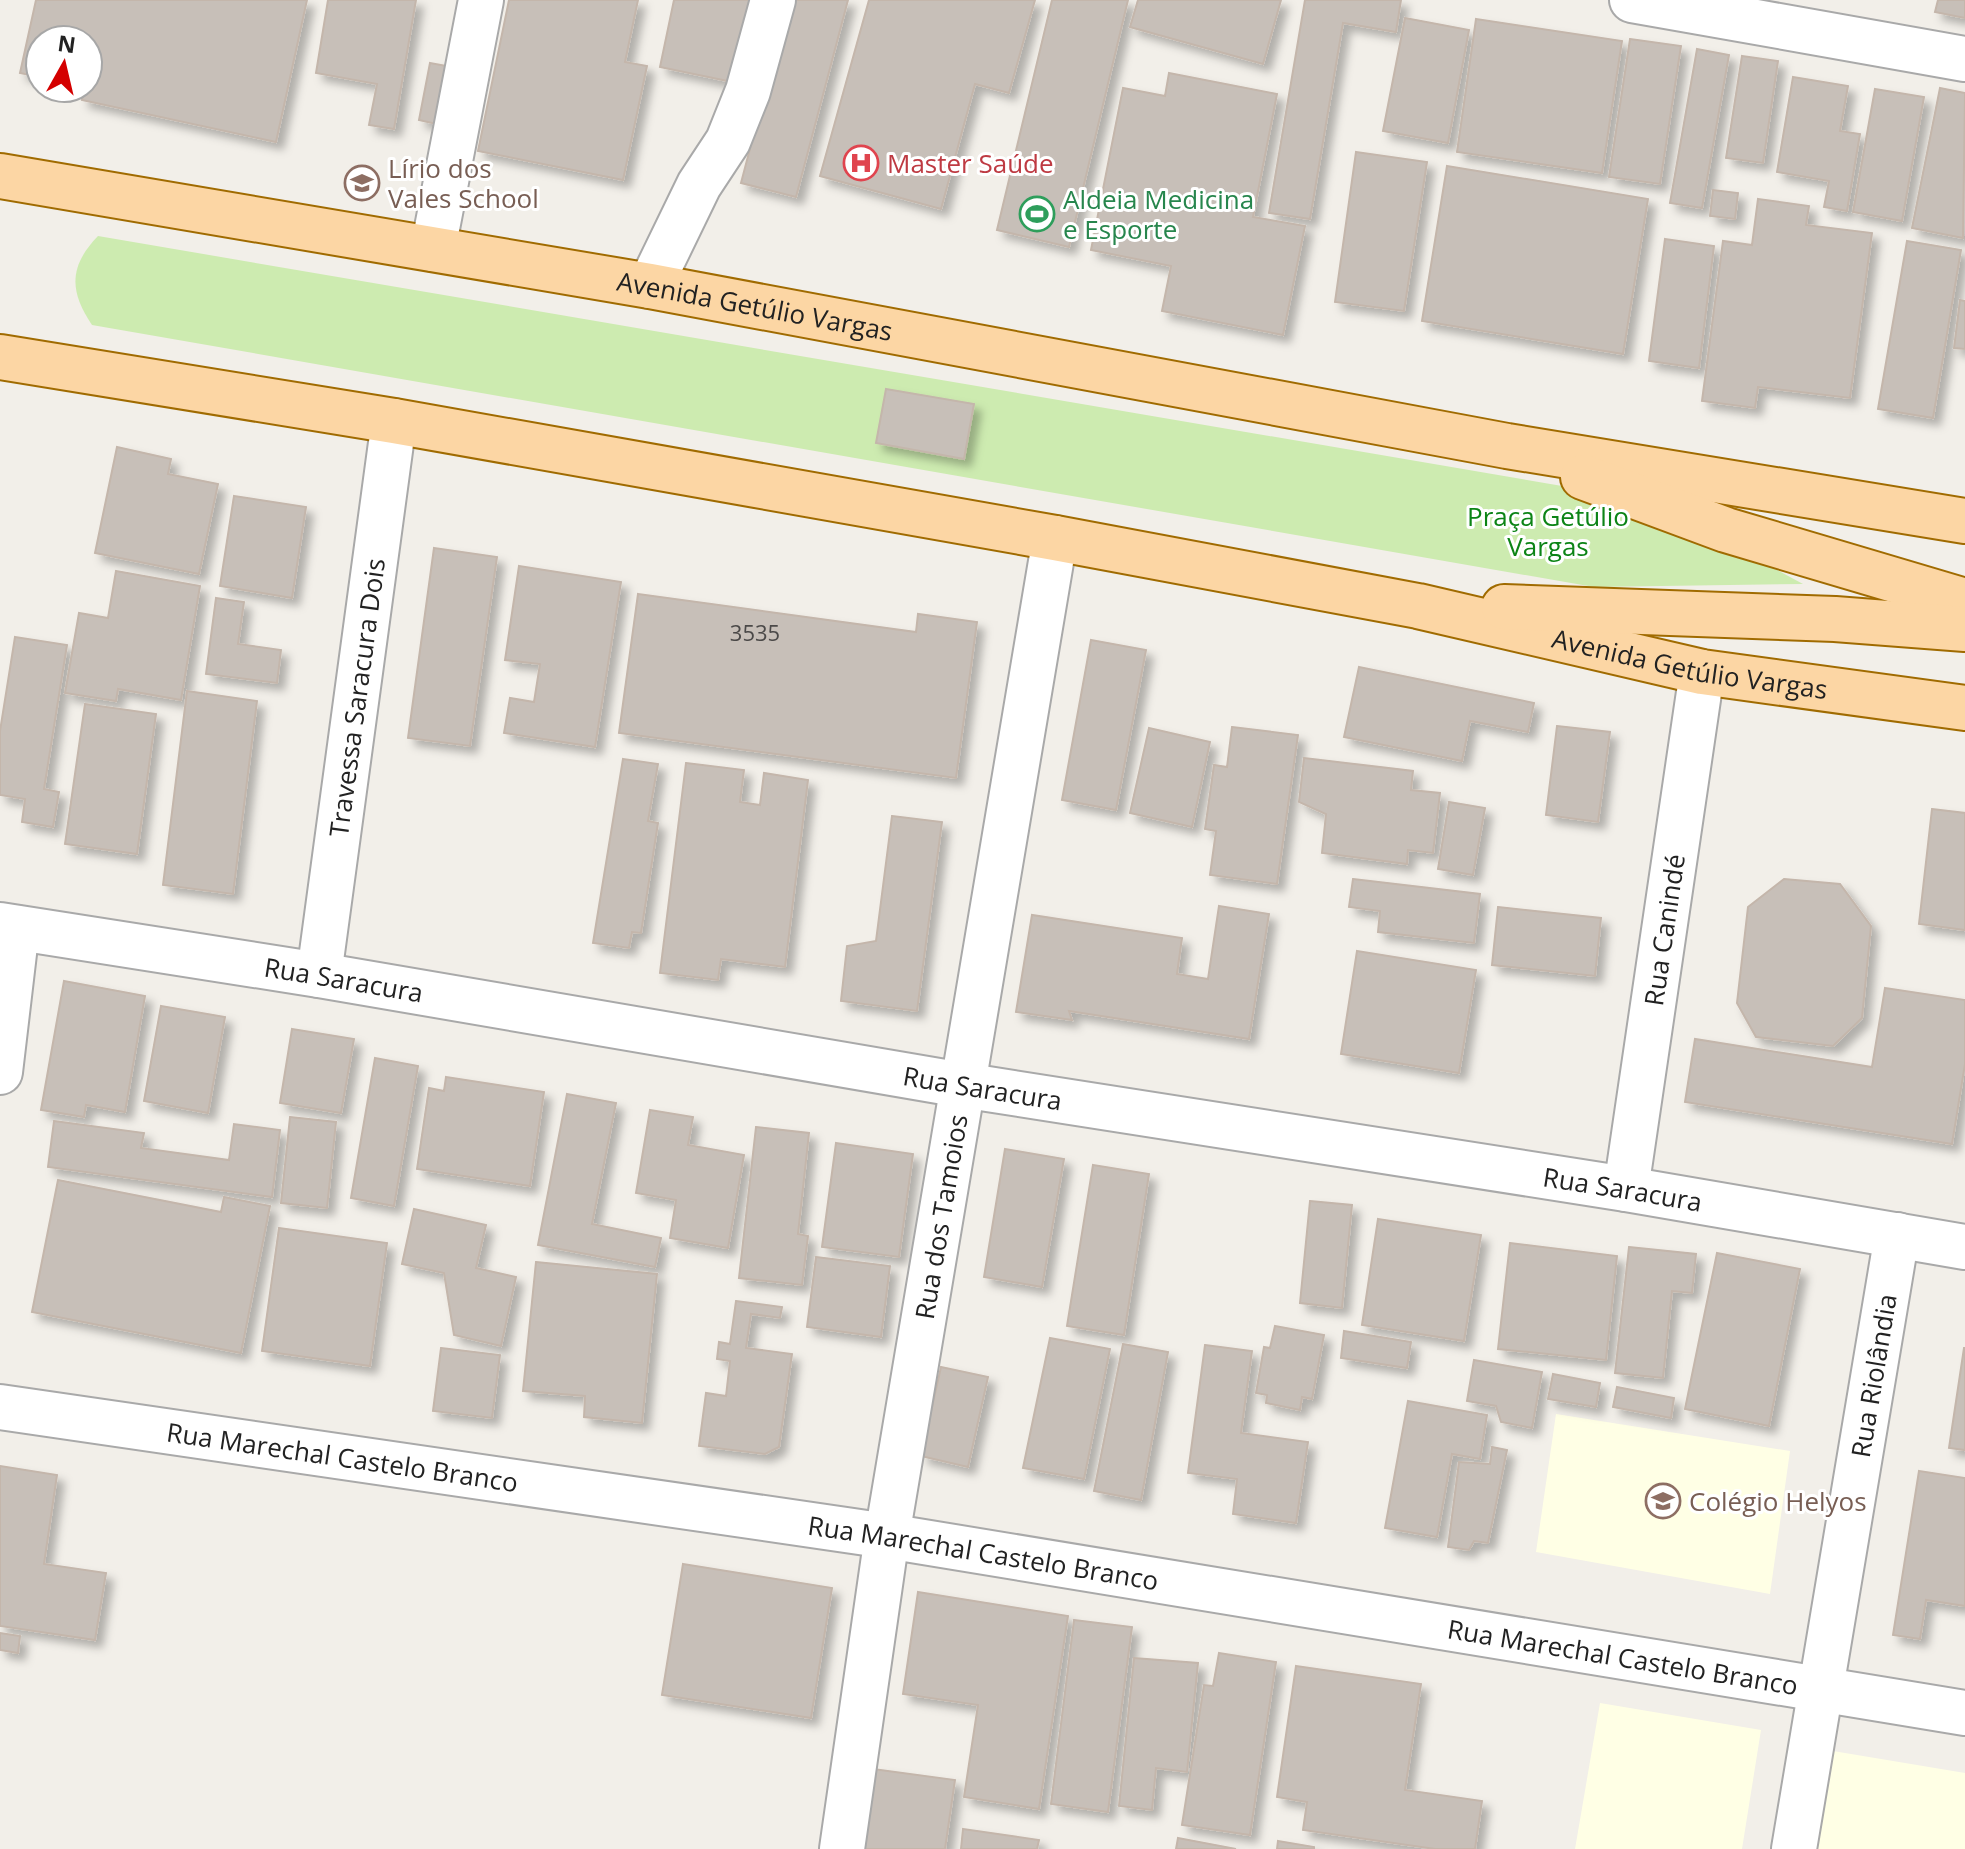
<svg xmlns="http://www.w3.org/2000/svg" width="1965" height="1849" font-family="'Open Sans',sans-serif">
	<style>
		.education { fill: #ffffe5 }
		.grass { fill: #cdebb0 }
		.building { fill: #c7bfb8; stroke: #c4b6ab; stroke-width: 2; filter: url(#shadow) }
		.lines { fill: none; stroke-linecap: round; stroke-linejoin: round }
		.minor-casing { stroke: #a9a9a9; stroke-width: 48 }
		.major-casing { stroke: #a06b00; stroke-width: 48 }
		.minor { stroke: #fff; stroke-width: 44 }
		.major { stroke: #fcd6a4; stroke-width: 44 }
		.labels { text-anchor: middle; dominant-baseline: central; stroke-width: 6; stroke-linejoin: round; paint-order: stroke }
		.number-label { font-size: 22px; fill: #4b4948 }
		.health-label { font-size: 26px; fill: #be3a42; stroke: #fff; text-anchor: start }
		.education-label { font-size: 26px; fill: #785e54; stroke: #fff; text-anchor: start }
		.leisure-label { font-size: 26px; fill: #27864d; stroke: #fff; text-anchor: start }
		.street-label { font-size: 26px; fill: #222; stroke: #fff }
		.park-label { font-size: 26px; fill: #0c8416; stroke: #fff }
	</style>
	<defs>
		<filter id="shadow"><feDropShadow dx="7" dy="7" stdDeviation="4" flood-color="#0004"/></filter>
	</defs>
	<rect width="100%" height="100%" fill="#f2efe9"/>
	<path class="education" d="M1556,1414l234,37 -20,143 -234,-42z
		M1600,1703l161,27 -19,119h-167z
		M1827,1750l138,23v76h-154z"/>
	<path class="grass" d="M98,236l1552,265 153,83 -209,3 -1502,-262c-23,-34 -23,-59 6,-89z"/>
	<path class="building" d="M36,0h271l-31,142 -194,-42 2,-12h4v-48h-48v37l-20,-4z
		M328,0h88l-22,129 -25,-4 8,-41 -61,-11z
		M509,0h129l-13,62 22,4 -24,114 -145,-29z
		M674,0h85l-17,84 -82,-17z
		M789,0h59l-52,197 -55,-14z
		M869,0h166l-26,93 -34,-9 -34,125 -121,-33z
		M1052,0h76l-59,247 -72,-17z
		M1138,0h143l-18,64 -133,-37z
		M1305,0h96l-5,32 -53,-9 -33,196 -41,-6z
		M1938,0h27v18l-30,-6z
		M1405,18l64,12 -21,113 -65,-12z
		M1476,19l146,22 -20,132 -145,-21z
		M1630,39l51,7 -21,138 -51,-7z
		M1697,49l32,6 -27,153 -32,-5z
		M1742,56l36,5 -15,102 -37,-5z
		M430,63l22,4 -11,58 -22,-5z
		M1169,73l108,21 -24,123 52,9 -22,109 -121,-24 9,-45 -80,-16 32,-162 42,8z
		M1793,77l55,9 -8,45 20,3 -13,77 -23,-4 5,-26 -52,-9z
		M1940,88l25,5 -2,145 -51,-10z
		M1875,89l49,8 -22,124 -49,-9z
		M1356,152l71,10 -23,149 -69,-9z
		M1447,166l201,33 -25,155 -201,-33z
		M1713,190l25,3 -3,26 -25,-3z
		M1758,199l51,7 -3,19 66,8 -22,165 -92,-11 -3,21 -53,-7 21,-160 29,4z
		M1665,239l49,7 -15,122 -50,-7z
		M1907,241l54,9 -28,168 -55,-9z
		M1960,300l5,1v48l-11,-1z
		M886,389l88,15 -10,55 -88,-16z
		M117,447l54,12 -3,15 50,10 -19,90 -104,-21z
		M234,496l72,11 -14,91 -72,-12z
		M434,548l63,9 -27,189 -62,-8z
		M519,566l102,16 -26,165 -91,-14 6,-35 24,4 6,-38 -35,-4z
		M116,571l84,15 -19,114 -63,-11 -2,12 -51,-8 14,-80 29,5z
		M638,594l278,38 2,-18 59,8 -21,156 -337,-45z
		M216,598l28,4 -6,42 43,6 -4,33 -71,-9z
		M15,637l52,8 -23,144 15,3 -6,35 -31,-5 3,-23 -25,-4v-64z
		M1091,640l55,10 -30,160 -54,-10z
		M1359,667l175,36 -6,29 -58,-11 -8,40 -118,-24z
		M187,691l70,10 -24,193 -70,-9z
		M85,704l71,10 -19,140 -72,-10z
		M1557,726l53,6 -12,90 -52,-7z
		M1232,727l66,8 -21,149 -67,-9 6,-44 -11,-2 9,-64 13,2z
		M1149,728l61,14 -18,85 -62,-14z
		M1304,758l109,13 -2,19 29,3 -7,60 -25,-3 -1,14 -85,-11 4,-39 -27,-12z
		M623,759l35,5 -10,57 10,2 -17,110 -9,-1 -3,16 -36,-5z
		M686,763l58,7 -4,32 20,3 4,-32 44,7 -23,187 -64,-8 -3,21 -58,-7z
		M1449,802l36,6 -12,67 -35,-6z
		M1932,809l33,4v117l-46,-6z
		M892,816l50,6 -25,189 -76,-10 6,-55 29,-5z
		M1353,879l127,15 -6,49 -96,-11 2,-21 -31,-4z
		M1784,879l56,5 31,42 -9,92 -29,28 -77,-9 -19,-34 11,-96z
		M1219,906l50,8 -20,125 -180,-28 3,9 -56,-8 16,-97 150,23 -5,36 31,5z
		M1498,907l103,11 -6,58 -103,-11z
		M1357,951l119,19 -17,103 -118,-19z
		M64,981l81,15 -20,116 -39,-7 -2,12 -43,-7z
		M1885,988l80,12v64l-13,80 -267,-42 10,-63 177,28z
		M161,1006l64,11 -17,96 -64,-12z
		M292,1029l62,10 -13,74 -61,-10z
		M375,1058l43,8 -24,140 -43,-8z
		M446,1077l98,15 -14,94 -113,-17 12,-81 15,3z
		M567,1094l49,9 -24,121 69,14 -6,29 -117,-22z
		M650,1110l43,7 -5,28 56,10 -16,93 -58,-10 6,-38 -40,-7z
		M290,1117l46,5 -9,86 -46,-5z
		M54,1121l90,12 -3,15 88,12 5,-36 46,6 -8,67 -224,-30z
		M756,1127l53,6 -11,101 10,2 -6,49 -63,-7z
		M836,1143l77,11 -14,103 -77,-10z
		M1005,1149l59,10 -22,128 -58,-10z
		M1093,1165l56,9 -25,161 -57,-9z
		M58,1180l163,32 3,-15 46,9 -29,147 -209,-41z
		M1310,1201l42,4 -10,103 -42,-5z
		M414,1209l72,16 -10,43 40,9 -15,69 -47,-11 -10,-62 -42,-9z
		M1378,1219l103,16 -17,106 -102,-16z
		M279,1228l108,15 -17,123 -108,-15z
		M1510,1243l107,13 -11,104 -108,-11z
		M1629,1247l67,7 -4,39 -20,-2 -9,87 -48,-5z
		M1717,1253l83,16 -31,157 -84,-17z
		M816,1257l74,9 -9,71 -74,-10z
		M536,1262l121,12 -15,149 -58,-6 1,-21 -62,-5z
		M736,1301l46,6 -2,11 -29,-4 -5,34 46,6 -13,93 -14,7 -66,-8 7,-53 20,3 4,-35 -13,-2 2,-17 11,2z
		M1275,1326l49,9 -12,64 -10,-2 -2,13 -34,-7 1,-8 -11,-2 8,-46 6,1z
		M1344,1331l67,11 -4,26 -66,-10z
		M1050,1338l60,11 -26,130 -61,-11z
		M1123,1344l45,8 -27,148 -47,-9z
		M1205,1345l47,6 -11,82 67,9 -12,81 -63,-9 4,-35 -49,-6z
		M441,1348l59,7 -8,63 -59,-7z
		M1964,1348h1v102l-16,-2z
		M1474,1360l68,12 -10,56 -31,-6 -5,-16 -29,-5z
		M941,1367l47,10 -20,90 -47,-11z
		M1553,1374l47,9 -4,24 -48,-8z
		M1617,1387l57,11 -3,20 -58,-11z
		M1408,1401l79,14 -7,44 -28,-5 -15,83 -52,-9z
		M1492,1447l15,3 -19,93 -14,-2 -5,9 -21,-3 11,-85 31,2z
		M0,1466l57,9 -13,89 62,9 -11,67 -95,-14z
		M1919,1471l46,7v128l-39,-6 -6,39 -27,-4z
		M683,1564l149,24 -21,130 -149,-23z
		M918,1592l150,24 -29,193 -75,-12 14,-92 -75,-11z
		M1074,1620l58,7 -24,185 -57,-8z
		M0,1633l20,3 -2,17 -18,-3z
		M1219,1653l57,9 -26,173 -68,-10 22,-140 9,1z
		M1134,1658l64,5 -11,109 -31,-4 -4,42 -33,-4z
		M1296,1666l125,18 -16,106 77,11 -7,48h-40l-132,-19 4,-28 -30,-5z
		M873,1769l82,11 -10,69h-83z
		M963,1829l76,11 -2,9h-76z
		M1178,1838l58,11h-60z
		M1278,1841l36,6v2h-37z"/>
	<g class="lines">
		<g class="minor-casing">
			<g id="minor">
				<path d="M1632,0l333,59"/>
				<path d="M433,249l48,-249"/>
				<path d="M650,286l49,-101 29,-44 20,-50 25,-91"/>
				<path id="s1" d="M0,925l319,50 643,110 664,104 339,58"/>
				<path id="s2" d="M319,975l75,-554"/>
				<path d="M0,1072l17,-144"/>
				<path id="s3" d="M1626,1189l76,-517"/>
				<path id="s4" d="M0,1407l887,129 1078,177"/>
				<path id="s5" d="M842,1849l45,-313 168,-998"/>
				<path id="s6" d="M1794,1849l103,-614"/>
			</g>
		</g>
		<g class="major-casing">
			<g id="major">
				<path id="s7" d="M0,176l650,110 857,160 458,75"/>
				<path id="s8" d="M0,357l394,64 661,117 363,68 284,66 263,36"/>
				<path d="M1583,477l143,53 239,71"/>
				<path d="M1504,607l331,12 130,10"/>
			</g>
		</g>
		<use href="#minor" class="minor"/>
		<use href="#major" class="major"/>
	</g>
	<defs>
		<g id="hospital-ring" transform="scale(1.8)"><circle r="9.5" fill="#fff" stroke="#e0444e" stroke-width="1.5"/><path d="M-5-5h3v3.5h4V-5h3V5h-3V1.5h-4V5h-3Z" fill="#e0444e"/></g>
		<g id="school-ring" transform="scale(1.8)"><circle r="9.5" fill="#fff" stroke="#8d6e63" stroke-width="1.5"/><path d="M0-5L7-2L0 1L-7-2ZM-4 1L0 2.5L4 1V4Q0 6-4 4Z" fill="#8d6e63"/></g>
		<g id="stadium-ring" transform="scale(1.8)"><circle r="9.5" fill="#fff" stroke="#2e9e5b" stroke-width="1.5"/><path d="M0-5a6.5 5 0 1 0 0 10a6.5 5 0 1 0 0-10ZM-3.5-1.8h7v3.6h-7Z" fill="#2e9e5b"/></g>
	</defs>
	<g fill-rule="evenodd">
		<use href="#hospital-ring" x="861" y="163"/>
		<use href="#school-ring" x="362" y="183"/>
		<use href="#stadium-ring" x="1037" y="214"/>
		<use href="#school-ring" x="1663" y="1501"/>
	</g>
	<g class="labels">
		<g class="number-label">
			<text x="755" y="632">3535</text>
		</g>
		<g class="health-label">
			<text x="887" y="163">Master Saúde</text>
		</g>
		<g class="education-label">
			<text x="388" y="168">Lírio dos<tspan x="388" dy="30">Vales School</tspan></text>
			<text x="1689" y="1501">Colégio Helyos</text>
		</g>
		<g class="leisure-label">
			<text x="1063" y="199">Aldeia Medicina<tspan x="1063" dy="30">e Esporte</tspan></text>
		</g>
		<g class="street-label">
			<text stroke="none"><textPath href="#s7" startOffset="766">Avenida Getúlio Vargas</textPath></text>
			<text stroke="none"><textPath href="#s8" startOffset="1718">Avenida Getúlio Vargas</textPath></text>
			<text stroke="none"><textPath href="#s2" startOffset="280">Travessa Saracura Dois</textPath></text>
			<text stroke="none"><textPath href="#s3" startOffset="262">Rua Canindé</textPath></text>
			<text stroke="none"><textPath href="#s1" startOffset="348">Rua Saracura</textPath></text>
			<text stroke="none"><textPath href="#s1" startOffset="996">Rua Saracura</textPath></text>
			<text stroke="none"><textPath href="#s1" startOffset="1644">Rua Saracura</textPath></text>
			<text stroke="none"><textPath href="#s5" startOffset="640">Rua dos Tamoios</textPath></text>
			<text stroke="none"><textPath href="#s6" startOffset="480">Rua Riolândia</textPath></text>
			<text stroke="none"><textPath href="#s4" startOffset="346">Rua Marechal Castelo Branco</textPath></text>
			<text stroke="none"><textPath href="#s4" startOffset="994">Rua Marechal Castelo Branco</textPath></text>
			<text stroke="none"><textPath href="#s4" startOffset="1642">Rua Marechal Castelo Branco</textPath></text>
		</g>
		<g class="park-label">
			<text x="1548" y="516">Praça Getúlio<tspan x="1548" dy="30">Vargas</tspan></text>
		</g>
	</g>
	<g transform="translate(64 64) rotate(8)"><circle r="38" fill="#ffffff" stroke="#a7a7a7" stroke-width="2"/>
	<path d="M0-6L14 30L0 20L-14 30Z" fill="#d40000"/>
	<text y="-12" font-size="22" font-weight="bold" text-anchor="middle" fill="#222222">N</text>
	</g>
</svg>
